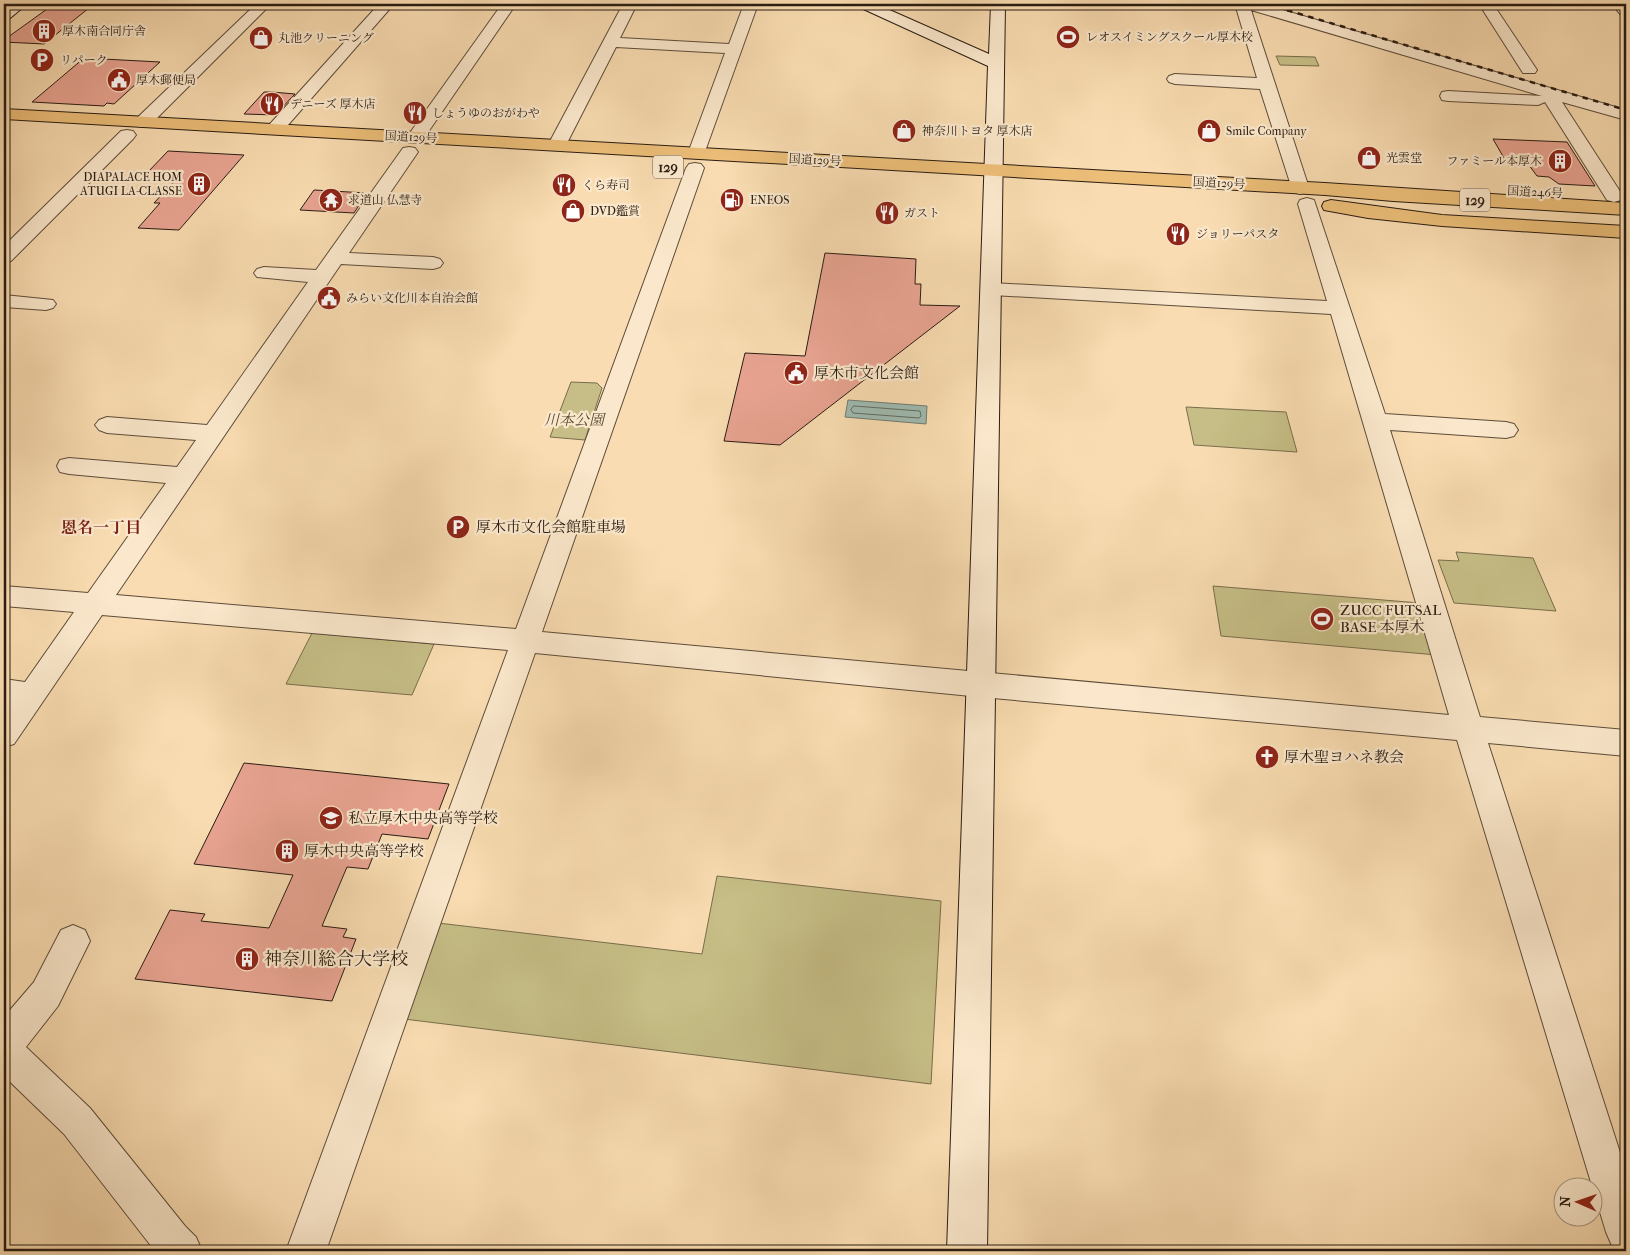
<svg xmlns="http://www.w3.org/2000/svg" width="1630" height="1255" font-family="'IM FELL French Canon','Noto Serif JP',serif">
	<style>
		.green { fill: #c6be86; stroke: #786d4c }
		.water { fill: #9ebab0; stroke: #6f7b71 }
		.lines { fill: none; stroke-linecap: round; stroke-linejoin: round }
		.shore { stroke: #646b61; stroke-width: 1 }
		.building { fill: #e9a492; stroke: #291c12 }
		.street-casing { stroke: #5d4c3a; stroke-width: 2 }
		.secondary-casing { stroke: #291c12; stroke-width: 2 }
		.highway-casing { stroke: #291c12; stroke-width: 2 }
		.street { fill: #fbe8cc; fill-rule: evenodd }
		.secondary { fill: #fbe8cc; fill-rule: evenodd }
		.highway { fill: #ecbe78; fill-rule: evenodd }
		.rail { stroke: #291c12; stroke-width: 2.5; stroke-dasharray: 5.5 5.5; stroke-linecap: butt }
		.labels { text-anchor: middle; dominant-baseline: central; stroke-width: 4.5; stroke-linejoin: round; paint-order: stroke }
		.far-poi-label { font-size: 12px; fill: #291c12; stroke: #fbe8cc; text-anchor: start }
		.far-street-label { font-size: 12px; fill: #291c12; stroke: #fbe8cc }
		.shield { fill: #fbe8cc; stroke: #68594a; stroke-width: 1 }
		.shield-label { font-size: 14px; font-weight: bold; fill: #291c12 }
		.poi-label { font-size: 15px; fill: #291c12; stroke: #fbe8cc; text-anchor: start }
		.park-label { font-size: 15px; font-style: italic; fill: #584d35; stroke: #fbe8cc }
		.neighbourhood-label { font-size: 16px; font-weight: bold; fill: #7a1f14; stroke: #fbe8cc }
		.near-poi-label { font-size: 18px; fill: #291c12; stroke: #fbe8cc; text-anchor: start }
	</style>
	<rect width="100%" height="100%" fill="#f9dcb1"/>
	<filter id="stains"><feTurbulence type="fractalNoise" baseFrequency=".004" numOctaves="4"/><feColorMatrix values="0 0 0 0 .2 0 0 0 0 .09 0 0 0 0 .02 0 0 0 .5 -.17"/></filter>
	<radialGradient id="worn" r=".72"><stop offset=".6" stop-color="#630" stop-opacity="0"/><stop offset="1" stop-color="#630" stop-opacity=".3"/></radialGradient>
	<path class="green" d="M1276,56l39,1 4,9 -39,-1z
		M571,382l26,1 5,5 -17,52 -35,-3z
		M1186,407l100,5 11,40 -103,-7z
		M1456,552l77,6 23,53 -102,-8 -16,-43 21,1z
		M1213,586l207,17 17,52 -216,-19z
		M312,633l122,11 -22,51 -126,-11z
		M717,876l224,25 -10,183 -527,-65 34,-96 264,31z"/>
	<path class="water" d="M848,400l79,6 -1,18 -81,-7z"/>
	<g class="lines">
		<path class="shore" d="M854,406l66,5 1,5 -2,2 -66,-5 -2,-3z"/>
	</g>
	<path class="building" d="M54,4h40l-50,40 -40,-2v-2z
		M84,58l76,4 -46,42 -7,-1 -3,3 -72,-4z
		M264,92h8l23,2 -20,21 -31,-1z
		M1493,139l74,3 28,44 -36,-2 -10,-7 -12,-1 -11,-15 -18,4z
		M168,151l76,4 -65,75 -41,-2 22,-25h-6l26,-28 -33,-2z
		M314,190l53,3 -13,20 -54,-3z
		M825,253l91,6 -1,25h6l-1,21 40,1 -180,139 -56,-4 21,-88 60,3z
		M244,763l205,21 -21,55 -46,-5 -14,35 -21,-2 -25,59 25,3 -4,8 13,2 -24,62 -197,-22 35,-69 35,4 -4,7 68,7 24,-53 -99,-11z"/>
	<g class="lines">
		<g class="street-casing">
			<path id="street" d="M256,4h15l-122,122 -6,1 -6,-1 -3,-4 3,-4z
				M379,4h15l-113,129 -6,1 -6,-1 -3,-4 3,-4z
				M502,4h14l-94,137 -6,1 -6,-1 -3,-4z
				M623,4h14l-17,34 109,6 15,-40h14l-55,153 -6,1 -6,-1 -3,-4 37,-100 -109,-6 -50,98 -3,4 -6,1 -6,-1 -3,-4z
				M1235,4h27l364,106v10l-64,-18 61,94 -2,4 -7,2 -7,-2 -62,-98 -7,3 -90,-4 -6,-1 -2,-4 2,-4 6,-1 94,5 -291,-86 58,178 -2,4 -7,2 -7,-2 -33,-103 -85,-5 -6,-2 -2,-3 2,-3 6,-2 82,4z
				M1479,4h14l44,66 -2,3h-12z
				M1612,4h14v12l-5,-1z
				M127,130l6,1 3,4 -3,4 -122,122 -7,2v-17l117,-115z
				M409,147l6,1 3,4 -69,101 84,4 7,2 3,4 -3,4 -7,2 -92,-5 -225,331 400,34 170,-461 3,-4 6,-1 6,1 3,4 -162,464 907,83 -118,-401 -339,-19 -7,-2 -3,-4 3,-4 7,-2 335,18 -29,-97 2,-4 7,-2 7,2 71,214 121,8 8,2 4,6 -4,6 -8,2 -116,-8 90,287 146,13v26l-138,-13 138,428v80l-14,-5 -6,-14 -149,-492 -476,-43 -446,-44 -209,598h-40l222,-601 -406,-35 -88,129 -10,3v-35l6,-9h-6v-24l21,3 49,-70 -70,-6v-20l84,7 78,-110 -97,-9 -9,-2 -3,-6 3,-6 9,-2 108,9 19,-27 -89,-7 -8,-3 -4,-5 4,-5 8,-3 100,8 101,-143 -51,-5 -3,-4 3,-4 7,-2 52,3 87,-122z
				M4,295l49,5 3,4 -3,4 -7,2 -42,-3z
				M73,925l12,5 5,11 -32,65 -32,41 64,61 95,118 11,11 6,14h-47l-91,-117 -60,-58v-59l30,-35 27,-52z"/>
		</g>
		<g class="secondary-casing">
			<path id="secondary" d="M11,4h16l-18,15 -5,1v-11z
				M857,4h19l113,50 2,-50h14l-18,1247h-40l41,-1185 -129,-59z"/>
		</g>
		<g class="highway-casing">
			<path id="highway" d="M4,109l1321,74 301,20v12l-233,-14 -68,-6 -1321,-76z
				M1331,200l111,15 184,11v12l-184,-12 -74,-8 -44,-8 -2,-4 2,-4z"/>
		</g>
		<use href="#street" class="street"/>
		<use href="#secondary" class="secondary"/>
		<use href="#highway" class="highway"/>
		<path class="rail" d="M1266,4l360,106"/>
	</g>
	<defs>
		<g id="building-disc" transform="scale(1.25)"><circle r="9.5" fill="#8f2418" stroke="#fbe8cc"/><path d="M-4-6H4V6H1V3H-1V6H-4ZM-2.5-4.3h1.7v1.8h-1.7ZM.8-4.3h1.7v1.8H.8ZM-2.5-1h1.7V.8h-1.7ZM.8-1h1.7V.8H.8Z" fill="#fff"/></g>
		<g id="stadium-disc" transform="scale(1.25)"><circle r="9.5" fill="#8f2418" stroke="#fbe8cc"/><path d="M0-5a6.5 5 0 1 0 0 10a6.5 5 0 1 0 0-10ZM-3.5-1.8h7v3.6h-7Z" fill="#fff"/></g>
		<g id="shop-disc" transform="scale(1.25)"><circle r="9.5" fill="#8f2418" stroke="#fbe8cc"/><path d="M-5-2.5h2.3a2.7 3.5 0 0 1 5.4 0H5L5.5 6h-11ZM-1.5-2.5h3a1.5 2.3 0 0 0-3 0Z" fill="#fff"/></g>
		<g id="parking-disc" transform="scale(1.25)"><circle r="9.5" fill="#8f2418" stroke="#fbe8cc"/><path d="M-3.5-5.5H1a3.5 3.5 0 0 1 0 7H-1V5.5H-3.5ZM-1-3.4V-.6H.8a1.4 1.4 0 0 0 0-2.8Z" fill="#fff"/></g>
		<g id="civic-disc" transform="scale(1.25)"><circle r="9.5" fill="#8f2418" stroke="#fbe8cc"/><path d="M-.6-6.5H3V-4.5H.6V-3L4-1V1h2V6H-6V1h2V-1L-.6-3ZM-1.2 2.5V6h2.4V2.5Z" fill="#fff"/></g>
		<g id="restaurant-disc" transform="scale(1.25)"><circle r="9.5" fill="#8f2418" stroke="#fbe8cc"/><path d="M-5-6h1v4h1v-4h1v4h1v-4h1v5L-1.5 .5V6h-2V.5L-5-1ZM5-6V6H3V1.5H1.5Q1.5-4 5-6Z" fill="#fff"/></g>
		<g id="temple-disc" transform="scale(1.25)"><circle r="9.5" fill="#8f2418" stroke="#fbe8cc"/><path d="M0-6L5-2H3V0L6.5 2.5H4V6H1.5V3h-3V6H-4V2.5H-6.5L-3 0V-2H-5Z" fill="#fff"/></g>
		<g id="fuel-disc" transform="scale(1.25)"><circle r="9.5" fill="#8f2418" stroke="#fbe8cc"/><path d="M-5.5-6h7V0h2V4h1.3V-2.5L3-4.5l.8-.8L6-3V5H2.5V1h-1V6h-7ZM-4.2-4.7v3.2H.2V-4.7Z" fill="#fff"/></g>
		<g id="church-disc" transform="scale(1.25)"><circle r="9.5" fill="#8f2418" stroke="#fbe8cc"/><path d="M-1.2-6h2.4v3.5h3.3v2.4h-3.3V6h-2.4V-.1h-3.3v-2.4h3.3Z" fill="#fff"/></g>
		<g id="school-disc" transform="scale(1.25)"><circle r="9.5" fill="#8f2418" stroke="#fbe8cc"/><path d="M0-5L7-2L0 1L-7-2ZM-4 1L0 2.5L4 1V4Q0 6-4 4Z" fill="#fff"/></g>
	</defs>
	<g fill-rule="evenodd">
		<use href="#building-disc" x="44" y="31"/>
		<use href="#stadium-disc" x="1068" y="37"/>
		<use href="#shop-disc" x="261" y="38"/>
		<use href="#parking-disc" x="42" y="60"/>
		<use href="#civic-disc" x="119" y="80"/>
		<use href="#restaurant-disc" x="272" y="104"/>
		<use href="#restaurant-disc" x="415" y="113"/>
		<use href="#shop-disc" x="904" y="131"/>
		<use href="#shop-disc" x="1209" y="131"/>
		<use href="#shop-disc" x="1369" y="158"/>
		<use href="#building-disc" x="1560" y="161"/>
		<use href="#building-disc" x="199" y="184"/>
		<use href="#restaurant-disc" x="564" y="185"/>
		<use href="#temple-disc" x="331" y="200"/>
		<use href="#fuel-disc" x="732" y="200"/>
		<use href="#shop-disc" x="573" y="211"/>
		<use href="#restaurant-disc" x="887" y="213"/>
		<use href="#restaurant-disc" x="1178" y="234"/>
		<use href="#civic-disc" x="329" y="298"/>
		<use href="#civic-disc" x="796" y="373"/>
		<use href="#parking-disc" x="458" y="527"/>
		<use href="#stadium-disc" x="1322" y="619"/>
		<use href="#church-disc" x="1267" y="757"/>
		<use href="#school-disc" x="331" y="818"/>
		<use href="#building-disc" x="287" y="851"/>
		<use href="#building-disc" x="247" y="959"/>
	</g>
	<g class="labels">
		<g class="far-poi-label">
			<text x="62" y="31">厚木南合同庁舎</text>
			<text x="1086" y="37">レオスイミングスクール厚木校</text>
			<text x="278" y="38">丸池クリーニング</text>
			<text x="60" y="60">リパーク</text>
			<text x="136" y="80">厚木郵便局</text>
			<text x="290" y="104">デニーズ 厚木店</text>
			<text x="432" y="113">しょうゆのおがわや</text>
			<text x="922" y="131">神奈川トヨタ 厚木店</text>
			<text x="1226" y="131">Smile Company</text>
			<text x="1386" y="158">光雲堂</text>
			<text x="1542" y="161" text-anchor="end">ファミール本厚木</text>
			<text x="182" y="177" text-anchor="end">DIAPALACE HOM<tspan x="182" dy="14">ATUGI LA-CLASSE</tspan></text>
			<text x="582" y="185">くら寿司</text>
			<text x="348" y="200">求道山 仏慧寺</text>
			<text x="750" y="200">ENEOS</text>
			<text x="590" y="211">DVD鑑賞</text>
			<text x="904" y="213">ガスト</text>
			<text x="1196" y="234">ジョリーパスタ</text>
			<text x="346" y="298">みらい文化川本自治会館</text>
		</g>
		<g class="far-street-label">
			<text transform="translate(411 137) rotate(3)">国道129号</text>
			<text transform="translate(815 160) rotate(3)">国道129号</text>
			<text transform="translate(1219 183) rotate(3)">国道129号</text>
			<text transform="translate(1535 192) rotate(3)">国道246号</text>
		</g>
		<g class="shield">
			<rect x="653" y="155.5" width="30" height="23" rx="4"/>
			<rect x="1460" y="188.5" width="30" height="23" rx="4"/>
		</g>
		<g class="shield-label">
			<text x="668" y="167">129</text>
			<text x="1475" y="200">129</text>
		</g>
		<g class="poi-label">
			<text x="814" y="373">厚木市文化会館</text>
			<text x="476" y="527">厚木市文化会館駐車場</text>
			<text x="1340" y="610">ZUCC FUTSAL<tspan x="1340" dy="17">BASE 本厚木</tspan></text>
			<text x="1284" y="757">厚木聖ヨハネ教会</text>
			<text x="348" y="818">私立厚木中央高等学校</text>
			<text x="304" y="851">厚木中央高等学校</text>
		</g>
		<g class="park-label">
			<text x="574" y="420">川本公園</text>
		</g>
		<g class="neighbourhood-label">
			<text x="101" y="527">恩名一丁目</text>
		</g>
		<g class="near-poi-label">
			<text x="264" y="959">神奈川総合大学校</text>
		</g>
	</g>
	<rect width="1630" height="1255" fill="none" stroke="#f9dcb1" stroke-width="20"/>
	<rect x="5" y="5" width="1620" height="1245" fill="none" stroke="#291c12" stroke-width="2.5"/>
	<rect x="10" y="10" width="1610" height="1235" fill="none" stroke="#291c12"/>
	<g transform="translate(1578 1202) rotate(272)"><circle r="24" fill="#fbe8cc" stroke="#a79682"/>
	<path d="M0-4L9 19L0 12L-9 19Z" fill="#8f2418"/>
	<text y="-8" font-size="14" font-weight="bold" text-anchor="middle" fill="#291c12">N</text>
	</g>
	<rect width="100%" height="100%" filter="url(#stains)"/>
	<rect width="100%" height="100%" fill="url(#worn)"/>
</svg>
